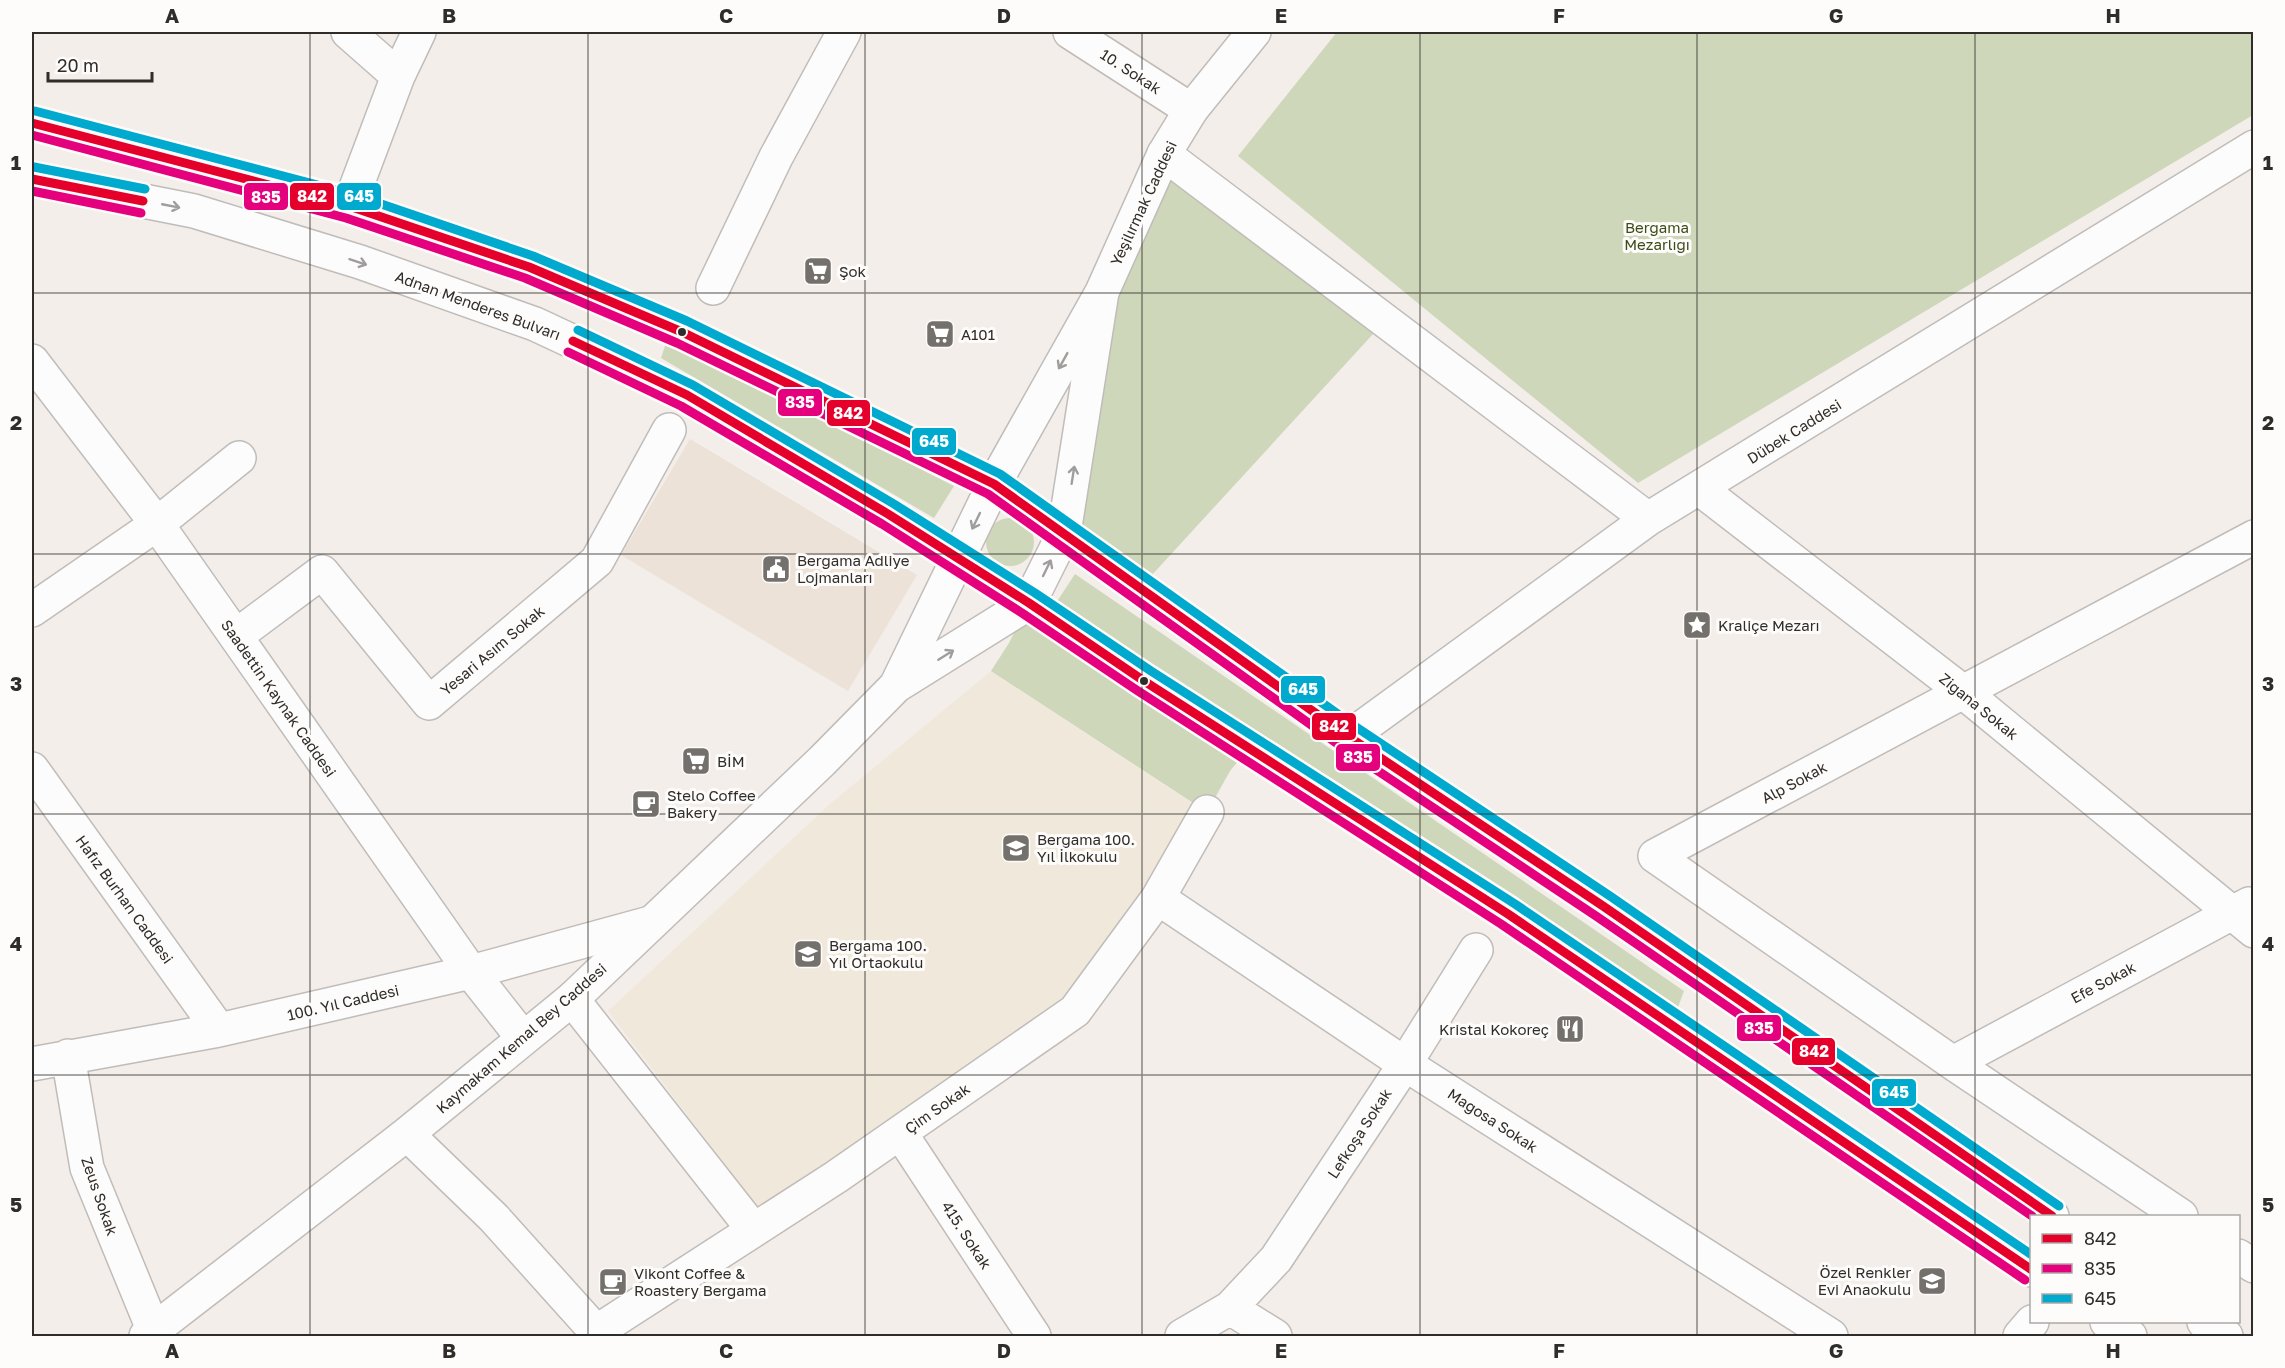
<svg xmlns="http://www.w3.org/2000/svg" width="2285" height="1368" font-family="'Golos Text',sans-serif">
	<style>
		.built { fill: #ece2d8 }
		.education { fill: #f0e9db }
		.green { fill: #ced7b9 }
		.lines { fill: none; stroke-linecap: round; stroke-linejoin: round }
		.minor-casing { stroke: #c0bcb9; stroke-width: 36 }
		.major-casing { stroke: #c0bcb9; stroke-width: 36 }
		.minor { stroke: #fdfcfc; stroke-width: 33 }
		.major { stroke: #fdfcfc; stroke-width: 33 }
		.bus-1-casing { stroke: #fefcfb; stroke-width: 14 }
		.bus-2-casing { stroke: #fefcfb; stroke-width: 14 }
		.bus-3-casing { stroke: #fefcfb; stroke-width: 14 }
		.bus-1 { stroke: #e4002b; stroke-width: 9 }
		.bus-2 { stroke: #e5007d; stroke-width: 9 }
		.bus-3 { stroke: #00a9ce; stroke-width: 9 }
		.oneway { stroke: #a09e9d }
		.grid { fill: none; stroke: #2f2c29; stroke-width: 1.5; stroke-opacity: 0.55 }
		.bus-dot { fill: #2f2c29; stroke: #fefcfb; stroke-width: 2 }
		.labels { text-anchor: middle; dominant-baseline: central; stroke-width: 6; stroke-linejoin: round; paint-order: stroke }
		.street-label { font-size: 15px; fill: #2f2c29; stroke: #fefcfb }
		.park-label { font-size: 15px; fill: #3a4d16; stroke: #fefcfb }
		.poi-label { font-size: 15px; fill: #2f2c29; stroke: #fefcfb; text-anchor: start }
		.line-badge { stroke: #fefcfb; stroke-width: 2 }
		.badge-label { font-size: 16px; text-anchor: middle; font-weight: bold; fill: #fff }
		.neatline { fill: none; stroke: #2f2c29; stroke-width: 2 }
		.grid-label { font-size: 20px; text-anchor: middle; font-weight: bold; fill: #2f2c29 }
	</style>
	<rect width="100%" height="100%" fill="#f3eee9"/>
	<path class="built" d="M690,439l227,136 -69,116 -227,-136z"/>
	<path class="education" d="M991,671l204,134 -55,87 -70,100 -309,220 -153,-201 223,-208z"/>
	<path class="green" d="M1337,32h916v83l-615,368 -400,-327z
		M1164,154l221,167 -245,267 -76,-55 38,-241z
		M667,340l287,146 -20,32 -273,-160z
		M986 542a24 24 0 1 1 48 0a24 24 0 1 1-48 0Z
		M1075,574l609,417 -7,19 -621,-407z
		M1029,603l219,146 -18,22 -23,41 -216,-141 18,-28z"/>
	<g class="lines">
		<g class="minor-casing">
			<path id="minor" d="M348,32l50,44
				M1070,32l121,78
				M1164,154l484,365
				M349,206l49,-130 21,-44
				M713,288l63,-131 68,-125
				M32,361l125,163 314,448 52,66
				M1700,489l262,202 292,240
				M32,610l125,-86 82,-66
				M236,636l86,-64 107,131 168,-142 72,-131
				M1349,737l299,-218 606,-372
				M32,769l187,261
				M1158,898l247,166 426,272
				M572,999l181,230
				M68,1056l19,112 66,161
				M1953,1063l296,-159
				M32,1064l187,-34 252,-58 179,-49
				M901,1134l133,202
				M2181,1216l-228,-153 -298,-207 599,-319
				M2238,1256l16,10
				M1230,1308l45,28
				M596,1332l240,-155 239,-166 83,-113 49,-86
				M1182,1336l48,-28 46,-49 129,-195 71,-114
				M2020,1336l12,-14"/>
		</g>
		<g class="major-casing">
			<path id="major" d="M32,123l317,83 180,61 153,65 312,152 355,253 254,169 449,310
				M32,179l162,32 166,51 175,62 152,71 201,119 141,89 115,78 364,233 524,356
				M896,686l98,-202 108,-192 62,-138 27,-44 63,-78
				M407,1134l87,84 106,118
				M2107,1322l23,14
				M2204,1322l22,14
				M146,1336l261,-202 165,-135 250,-238 74,-75 133,-83 35,-70 38,-241"/>
		</g>
		<use href="#minor" class="minor"/>
		<use href="#major" class="major"/>
		<g class="bus-1-casing">
			<path id="bus-1" d="M32,123l317,83 180,61 153,65 312,152 355,253 254,169 449,310
				M32,179l111,22
				M573,341l114,54 201,119 141,89 115,78 364,233 524,356"/>
		</g>
		<g class="bus-2-casing">
			<path id="bus-2" d="M32,135l314,83 179,60 152,65 311,151 354,253 254,169 436,300
				M32,191l109,22
				M568,352l113,54 201,118 140,89 116,78 363,233 524,356"/>
		</g>
		<g class="bus-3-casing">
			<path id="bus-3" d="M35,111l317,83 181,62 154,65 313,153 356,253 254,169 449,310
				M34,167l111,22
				M578,330l115,55 201,119 141,89 116,78 364,233 517,351"/>
		</g>
		<use href="#bus-1" class="bus-1"/>
		<use href="#bus-2" class="bus-2"/>
		<use href="#bus-3" class="bus-3"/>
	</g>
	<defs><path id="oneway-shaft" d="M-6 0H5M1.5-3L5.5 0L1.5 3" fill="none" stroke-width="1.6" stroke-linecap="round" stroke-linejoin="round" transform="scale(1.5)"/></defs>
	<g class="oneway">
		<use href="#oneway-shaft" transform="translate(171 206) rotate(11)"/>
		<use href="#oneway-shaft" transform="translate(358 262) rotate(18)"/>
		<use href="#oneway-shaft" transform="translate(1063 361) rotate(119)"/>
		<use href="#oneway-shaft" transform="translate(1073 475) rotate(-81)"/>
		<use href="#oneway-shaft" transform="translate(976 521) rotate(116)"/>
		<use href="#oneway-shaft" transform="translate(1047 568) rotate(-64)"/>
		<use href="#oneway-shaft" transform="translate(946 655) rotate(-32)"/>
	</g>
	<path class="grid" d="M310,32v1304M588,32v1304M865,32v1304M1142,32v1304M1420,32v1304M1697,32v1304M1975,32v1304M32,293h2222M32,554h2222M32,814h2222M32,1075h2222"/>
	<defs>
		<g id="supermarket-square" transform="scale(1.5)"><rect x="-9" y="-9" width="18" height="18" rx="4" fill="#74706c" stroke="#fefcfb"/><path d="M-6-5.5h2.5l.6 2H6L4.5 2H-2.5L-4.4-4H-6ZM-1.5 3.2a1.3 1.3 0 1 0 .1 0ZM3 3.2a1.3 1.3 0 1 0 .1 0Z" fill="#fff"/></g>
		<g id="civic-square" transform="scale(1.5)"><rect x="-9" y="-9" width="18" height="18" rx="4" fill="#74706c" stroke="#fefcfb"/><path d="M-.6-6.5H3V-4.5H.6V-3L4-1V1h2V6H-6V1h2V-1L-.6-3ZM-1.2 2.5V6h2.4V2.5Z" fill="#fff"/></g>
		<g id="sight-square" transform="scale(1.5)"><rect x="-9" y="-9" width="18" height="18" rx="4" fill="#74706c" stroke="#fefcfb"/><path d="M0-6L1.8-2.2L6-1.7L2.9 1.2L3.7 5.4L0 3.3L-3.7 5.4L-2.9 1.2L-6-1.7L-1.8-2.2Z" fill="#fff"/></g>
		<g id="cafe-square" transform="scale(1.5)"><rect x="-9" y="-9" width="18" height="18" rx="4" fill="#74706c" stroke="#fefcfb"/><path d="M-5.5-4.5H6V0H3Q3 3.5 0 3.5H-2.5Q-5.5 3.5-5.5 0ZM3-3.2v2h1.7v-2ZM-6 4.5H4V6H-6Z" fill="#fff"/></g>
		<g id="school-square" transform="scale(1.5)"><rect x="-9" y="-9" width="18" height="18" rx="4" fill="#74706c" stroke="#fefcfb"/><path d="M0-5L7-2L0 1L-7-2ZM-4 1L0 2.5L4 1V4Q0 6-4 4Z" fill="#fff"/></g>
		<g id="restaurant-square" transform="scale(1.5)"><rect x="-9" y="-9" width="18" height="18" rx="4" fill="#74706c" stroke="#fefcfb"/><path d="M-5-6h1v4h1v-4h1v4h1v-4h1v5L-1.5 .5V6h-2V.5L-5-1ZM5-6V6H3V1.5H1.5Q1.5-4 5-6Z" fill="#fff"/></g>
	</defs>
	<g fill-rule="evenodd">
		<use href="#supermarket-square" x="818" y="271"/>
		<use href="#supermarket-square" x="940" y="334"/>
		<use href="#civic-square" x="776" y="569"/>
		<use href="#sight-square" x="1697" y="625"/>
		<use href="#supermarket-square" x="696" y="761"/>
		<use href="#cafe-square" x="646" y="804"/>
		<use href="#school-square" x="1016" y="848"/>
		<use href="#school-square" x="808" y="954"/>
		<use href="#restaurant-square" x="1570" y="1029"/>
		<use href="#school-square" x="1932" y="1281"/>
		<use href="#cafe-square" x="613" y="1282"/>
	</g>
	<g class="bus-dot">
		<circle cx="682" cy="332" r="5"/>
		<circle cx="1144" cy="681" r="5"/>
	</g>
	<g class="labels">
		<g class="street-label">
			<text transform="translate(1131 71) rotate(33)">10. Sokak</text>
			<text transform="translate(1143 203) rotate(-65)">Yeşilırmak Caddesi</text>
			<text transform="translate(478 305) rotate(20)">Adnan Menderes Bulvarı</text>
			<text transform="translate(1794 431) rotate(-32)">Dübek Caddesi</text>
			<text transform="translate(492 650) rotate(-40)">Yesari Asım Sokak</text>
			<text transform="translate(279 698) rotate(55)">Saadettin Kaynak Caddesi</text>
			<text transform="translate(1979 706) rotate(39)">Zigana Sokak</text>
			<text transform="translate(1794 782) rotate(-28)">Alp Sokak</text>
			<text transform="translate(125 899) rotate(54)">Hafız Burhan Caddesi</text>
			<text transform="translate(2103 982) rotate(-28)">Efe Sokak</text>
			<text transform="translate(343 1002) rotate(-13)">100. Yıl Caddesi</text>
			<text transform="translate(521 1038) rotate(-41)">Kaymakam Kemal Bey Caddesi</text>
			<text transform="translate(937 1108) rotate(-35)">Çim Sokak</text>
			<text transform="translate(1493 1120) rotate(33)">Magosa Sokak</text>
			<text transform="translate(1359 1133) rotate(-57)">Lefkoşa Sokak</text>
			<text transform="translate(100 1196) rotate(71)">Zeus Sokak</text>
			<text transform="translate(967 1235) rotate(57)">415. Sokak</text>
		</g>
		<g class="park-label">
			<text x="1657" y="227">Bergama<tspan x="1657" dy="17">Mezarlığı</tspan></text>
		</g>
		<g class="poi-label">
			<text x="839" y="271">Şok</text>
			<text x="961" y="334">A101</text>
			<text x="797" y="560">Bergama Adliye<tspan x="797" dy="17">Lojmanları</tspan></text>
			<text x="1718" y="625">Kraliçe Mezarı</text>
			<text x="717" y="761">BİM</text>
			<text x="667" y="795">Stelo Coffee<tspan x="667" dy="17">Bakery</tspan></text>
			<text x="1037" y="839">Bergama 100.<tspan x="1037" dy="17">Yıl İlkokulu</tspan></text>
			<text x="829" y="945">Bergama 100.<tspan x="829" dy="17">Yıl Ortaokulu</tspan></text>
			<text x="1549" y="1029" text-anchor="end">Kristal Kokoreç</text>
			<text x="1911" y="1272" text-anchor="end">Özel Renkler<tspan x="1911" dy="17">Evi Anaokulu</tspan></text>
			<text x="634" y="1273">Vikont Coffee &amp;<tspan x="634" dy="17">Roastery Bergama</tspan></text>
		</g>
	</g>
	<g class="line-badge">
		<rect x="289" y="182" width="46" height="29" rx="6" fill="#e4002b"/>
		<rect x="336" y="182" width="46" height="29" rx="6" fill="#00a9ce"/>
		<rect x="243" y="182" width="46" height="29" rx="6" fill="#e5007d"/>
		<rect x="777" y="388" width="46" height="29" rx="6" fill="#e5007d"/>
		<rect x="826" y="399" width="45" height="28" rx="6" fill="#e4002b"/>
		<rect x="911" y="427" width="46" height="29" rx="6" fill="#00a9ce"/>
		<rect x="1280" y="675" width="46" height="29" rx="6" fill="#00a9ce"/>
		<rect x="1311" y="712" width="46" height="29" rx="6" fill="#e4002b"/>
		<rect x="1335" y="743" width="46" height="29" rx="6" fill="#e5007d"/>
		<rect x="1736" y="1014" width="46" height="28" rx="6" fill="#e5007d"/>
		<rect x="1791" y="1037" width="45" height="29" rx="6" fill="#e4002b"/>
		<rect x="1871" y="1078" width="46" height="29" rx="6" fill="#00a9ce"/>
	</g>
	<g class="badge-label">
		<text x="312" y="202">842</text>
		<text x="359" y="202">645</text>
		<text x="266" y="203">835</text>
		<text x="800" y="408">835</text>
		<text x="848" y="419">842</text>
		<text x="934" y="447">645</text>
		<text x="1303" y="695">645</text>
		<text x="1334" y="732">842</text>
		<text x="1358" y="763">835</text>
		<text x="1759" y="1034">835</text>
		<text x="1814" y="1057">842</text>
		<text x="1894" y="1098">645</text>
	</g>
	<rect width="2285" height="1368" fill="none" stroke="#fefcfb" stroke-width="66"/>
	<rect x="2030" y="1215" width="210" height="108" fill="#fefcfb" stroke="#aba9a7" stroke-width="1.5"/>
	<rect x="2042" y="1234" width="30" height="9" fill="#e4002b" stroke="#aba9a7" stroke-width="1.5"/>
	<text x="2084" y="1245" font-size="18" fill="#2f2c29">842</text>
	<rect x="2042" y="1264" width="30" height="9" fill="#e5007d" stroke="#aba9a7" stroke-width="1.5"/>
	<text x="2084" y="1275" font-size="18" fill="#2f2c29">835</text>
	<rect x="2042" y="1294" width="30" height="9" fill="#00a9ce" stroke="#aba9a7" stroke-width="1.5"/>
	<text x="2084" y="1305" font-size="18" fill="#2f2c29">645</text>
	<path d="M48 72v9h104v-9" fill="none" stroke="#2f2c29" stroke-width="3"/>
	<text x="57" y="72" font-size="18" fill="#2f2c29" stroke="#fefcfb" stroke-width="4.5" paint-order="stroke">20 m</text>
	<rect x="33" y="33" width="2219" height="1302" class="neatline"/>
	<g class="grid-label">
		<text x="172" y="23">A</text>
		<text x="449" y="23">B</text>
		<text x="726" y="23">C</text>
		<text x="1004" y="23">D</text>
		<text x="1281" y="23">E</text>
		<text x="1559" y="23">F</text>
		<text x="1836" y="23">G</text>
		<text x="2113" y="23">H</text>
		<text x="16" y="170">1</text>
		<text x="2268" y="170">1</text>
		<text x="16" y="430">2</text>
		<text x="2268" y="430">2</text>
		<text x="16" y="691">3</text>
		<text x="2268" y="691">3</text>
		<text x="16" y="951">4</text>
		<text x="2268" y="951">4</text>
		<text x="16" y="1212">5</text>
		<text x="2268" y="1212">5</text>
		<text x="172" y="1358">A</text>
		<text x="449" y="1358">B</text>
		<text x="726" y="1358">C</text>
		<text x="1004" y="1358">D</text>
		<text x="1281" y="1358">E</text>
		<text x="1559" y="1358">F</text>
		<text x="1836" y="1358">G</text>
		<text x="2113" y="1358">H</text>
	</g>
</svg>
